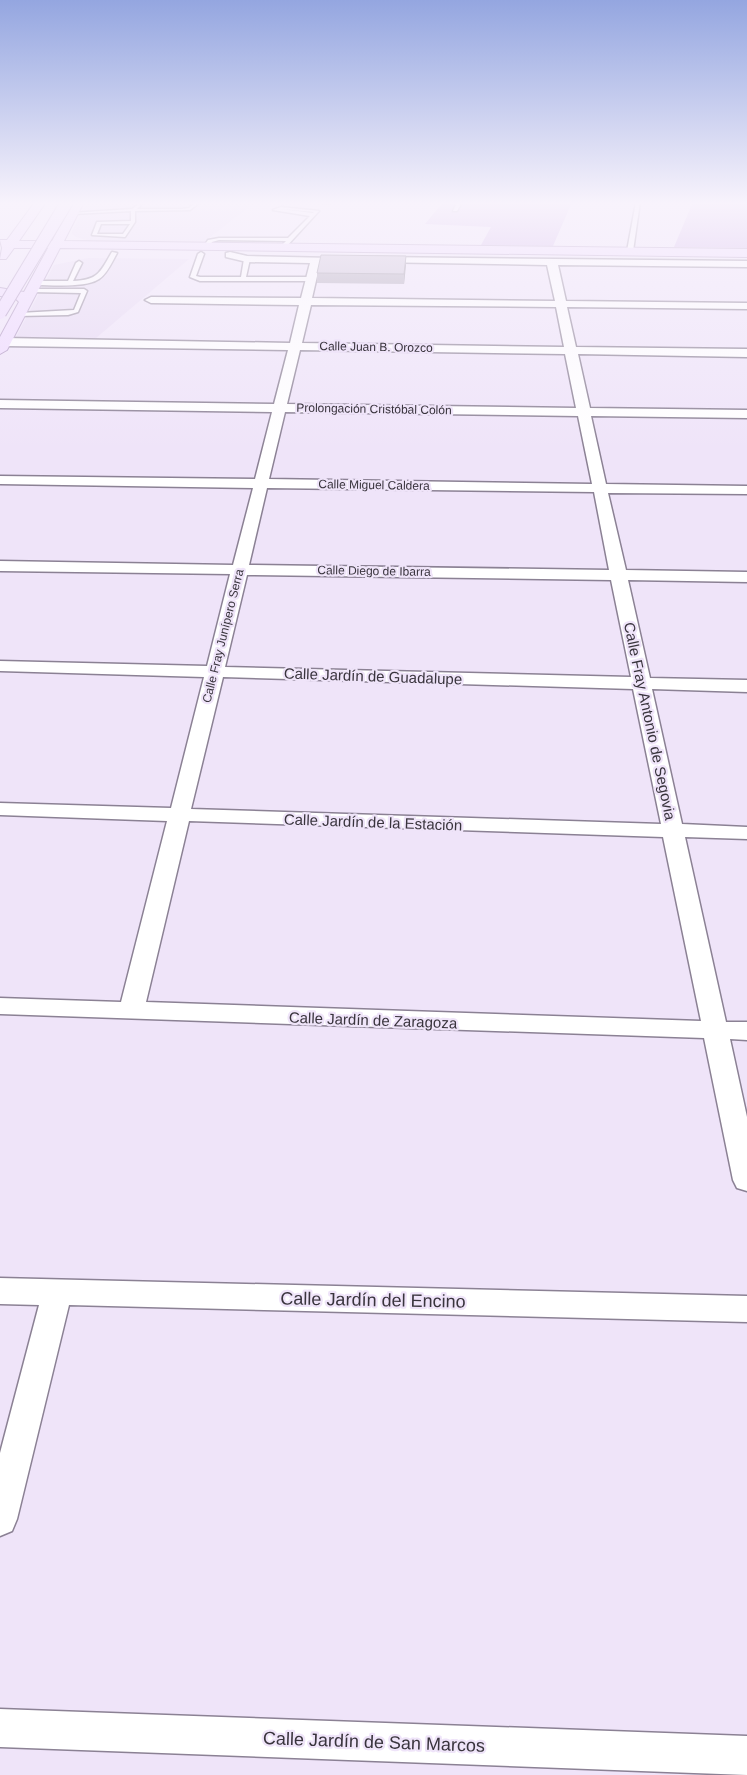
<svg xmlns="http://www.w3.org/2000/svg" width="747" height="1775" font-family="Arial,sans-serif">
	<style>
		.built { fill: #e6d8f3 }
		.green { fill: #ccace6 }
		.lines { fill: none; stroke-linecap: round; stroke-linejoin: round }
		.service-casing { stroke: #8b8194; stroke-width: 3 }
		.minor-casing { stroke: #8b8194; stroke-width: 3 }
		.primary-casing { stroke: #a88fbb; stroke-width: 2 }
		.service { fill: #fff; fill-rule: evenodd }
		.minor { fill: #fff; fill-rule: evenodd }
		.primary { fill: #eed9ff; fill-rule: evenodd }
		.primary-bridge-casing { stroke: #a88fbb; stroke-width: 14; stroke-linecap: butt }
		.primary-bridge { stroke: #eed9ff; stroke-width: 12 }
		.wall { fill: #a9a0b2 }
		.shaded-wall { fill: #8a8291 }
		.building { fill: #c5bacf; stroke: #8a8291 }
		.labels { text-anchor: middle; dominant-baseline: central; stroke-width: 4.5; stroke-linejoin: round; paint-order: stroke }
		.far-street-label { font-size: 12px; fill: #39343d; stroke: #efe4f9 }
		.street-label { font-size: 15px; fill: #39343d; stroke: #efe4f9 }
		.near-street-label { font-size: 18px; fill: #39343d; stroke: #efe4f9 }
	</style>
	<rect width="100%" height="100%" fill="#efe4f9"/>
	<path class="built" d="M88,202h167l-51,40 -117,-2 -11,-3 -5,-4z
		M88,258l101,1 -93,79 -80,-1 38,-72z"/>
	<path class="green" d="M443,202h129l-19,44 -72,-1 10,-18 -66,-3z
		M693,202h54v46l-73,-1z"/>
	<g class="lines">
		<g class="service-casing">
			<path id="service" d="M195,202h5l-10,8 -55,1v11l-10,15 -33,-2 5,-13 34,-1v-10l-58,3 -2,-1 61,-4 7,-5 2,1 -4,4h45l7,-1zM101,224h29l-7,10h-26z
				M303,202h29l-2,1z
				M457,202h5l-5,9h-4z
				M636,202h4l-7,49 -3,2 -3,-2z
				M281,207l38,4 -34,37 -5,-1 6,-6 -67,-1 -7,2 -3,5 -5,-1 4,-6 11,-2h69l22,-22 -37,-6zM281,209l33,3 -1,1z
				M112,252l5,1c-5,9 -10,21 -18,26 -13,9 -47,6 -63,6l-3,-2 3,-2h32l8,-18 3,-2 3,2 -9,18c26,-1 27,-9 39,-29z
				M201,252l3,2 -8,22 4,1h41l3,-18 3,-2 3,2 -4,18h65l3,2 -3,2h-111l-10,-4 8,-23z
				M32,289h52l3,2 -9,21 -10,3 -51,1 2,-3 55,-3 7,-17 -51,-1z"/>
		</g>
		<g class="minor-casing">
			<path id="minor" d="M230,252l17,4 86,2v4l-13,1 -8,35 243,3 -8,-36 -175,-3 -1,-2 5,-3 371,4v6l-189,-2 8,36 181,2v6l-180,-2 9,40 171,2v8l-169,-3 12,54 157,2v8l-156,-2 15,68 141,2v8l-139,-1 18,77 121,2v10l-119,-2 22,98 97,2v12l-95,-3 30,135 65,3v12l-62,-2 41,185h21v18l-17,-1 17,78v74l-10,-3 -4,-8 -29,-142 -704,-24v-16l121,4 46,-181 -167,-6v-12l171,5 33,-131 -204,-6v-10l207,5 23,-92 -230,-3v-10l233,4 20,-77 -253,-4v-8l255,3 17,-67 -272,-4v-8l274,4 14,-54 -283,-4 -4,-1 -1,-4 5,-3 285,5 9,-38 -148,-2 -6,-3 6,-3 150,1 9,-35 -63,-1 -21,-5v-4zM311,305l245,2 8,40 -262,-4zM300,350l265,4 11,54 -289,-4zM285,412l293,4 14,68 -323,-5zM267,488l327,4 15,78 -360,-5zM247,575l364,5 20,97 -406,-10zM223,677l410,12 28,135 -470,-15zM189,821l474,16 38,184 -555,-19z
				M0,1278l747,18v26l-678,-17 -52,214 -5,12 -12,5v-83l39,-148 -39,-1z
				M0,1709l747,27v39l-747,-28z"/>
		</g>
		<g class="primary-casing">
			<path id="primary" d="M35,202h11l-27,39h33l21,-39h11l-20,39 683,8v8l-687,-9 -53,102 -7,4v-17l19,-35 -4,-4 -15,-2v-8l24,4 24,-44h-34l-8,11h-6l2,-11 -2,-8h7z"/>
		</g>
		<use href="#service" class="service"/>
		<use href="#minor" class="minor"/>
		<use href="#primary" class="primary"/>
		<g class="primary-bridge-casing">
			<path id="primary-bridge" d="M0,313l67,-111"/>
		</g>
		<use href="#primary-bridge" class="primary-bridge"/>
	</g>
	<path class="wall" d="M406,256l-2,28 -87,-1v-10z"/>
	<path class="shaded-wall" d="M406,256v10l-2,18v-10z"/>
	<path class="building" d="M321,255l85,1 -2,18 -87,-1z"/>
	<linearGradient id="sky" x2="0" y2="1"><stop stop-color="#94a6e0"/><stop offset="0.45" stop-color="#f8f3fc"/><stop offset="1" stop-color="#f8f3fc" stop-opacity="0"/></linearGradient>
	<rect width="747" height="451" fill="url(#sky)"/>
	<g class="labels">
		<g class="far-street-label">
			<text transform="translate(376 347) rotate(1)">Calle Juan B. Orozco</text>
			<text transform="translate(374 409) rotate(1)">Prolongación Cristóbal Colón</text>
			<text transform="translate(374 485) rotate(1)">Calle Miguel Caldera</text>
			<text transform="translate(374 571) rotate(1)">Calle Diego de Ibarra</text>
			<text transform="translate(223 636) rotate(-76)">Calle Fray Junípero Serra</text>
		</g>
		<g class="street-label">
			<text transform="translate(373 676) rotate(2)">Calle Jardín de Guadalupe</text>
			<text transform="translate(650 721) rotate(78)">Calle Fray Antonio de Segovia</text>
			<text transform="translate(373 822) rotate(2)">Calle Jardín de la Estación</text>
			<text transform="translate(373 1020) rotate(2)">Calle Jardín de Zaragoza</text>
		</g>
		<g class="near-street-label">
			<text transform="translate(373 1300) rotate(1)">Calle Jardín del Encino</text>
			<text transform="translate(374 1742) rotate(2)">Calle Jardín de San Marcos</text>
		</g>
	</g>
</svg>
